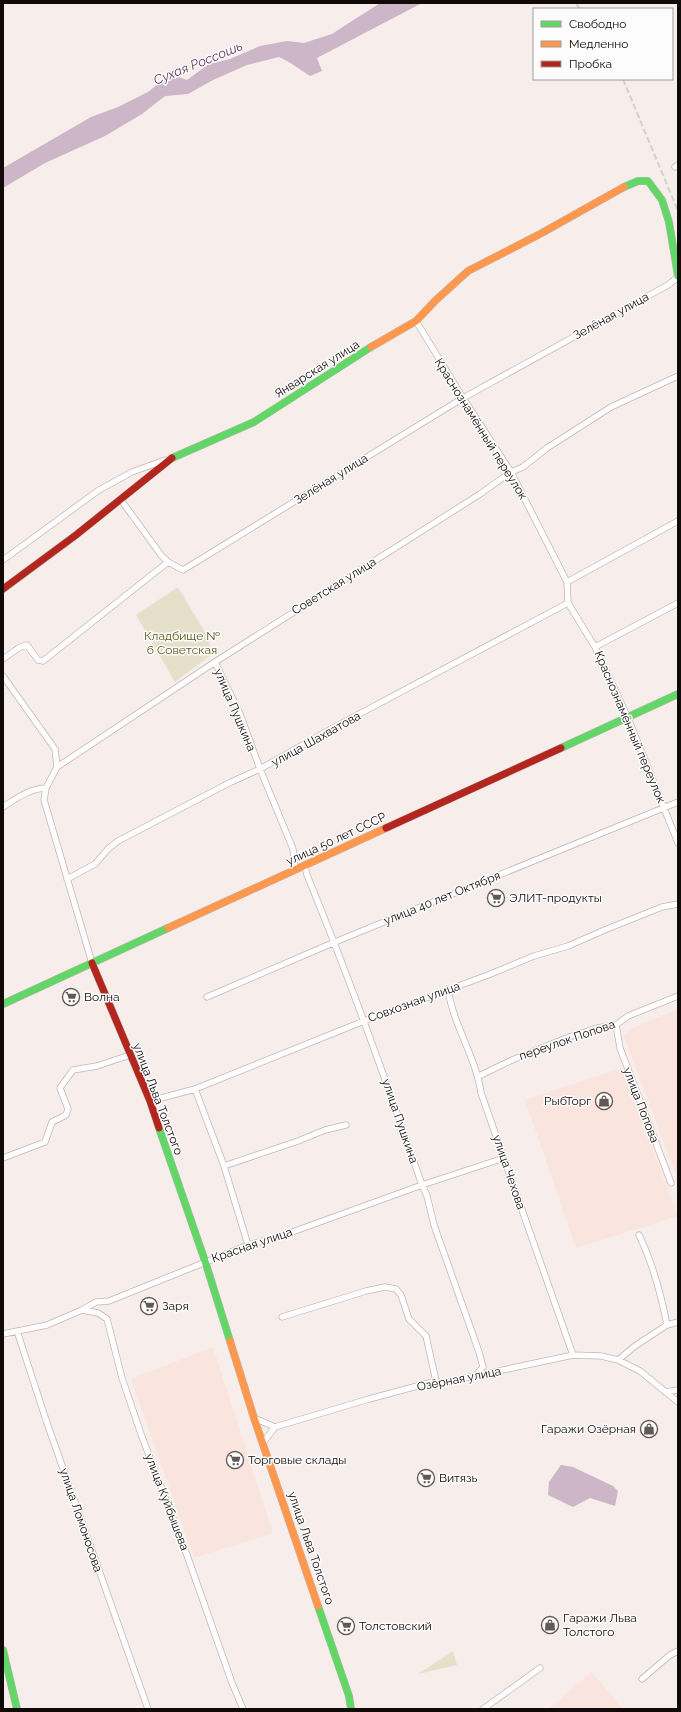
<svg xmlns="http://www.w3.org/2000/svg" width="681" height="1712" font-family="Raleway,sans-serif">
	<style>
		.built { fill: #fae5de }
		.green { fill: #e6e0cb }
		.water { fill: #cdb6c8 }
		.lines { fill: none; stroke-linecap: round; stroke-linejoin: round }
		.street-casing { stroke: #c0b8b5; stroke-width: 7 }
		.fast-casing { stroke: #c0b8b5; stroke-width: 8 }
		.slow-casing { stroke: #c0b8b5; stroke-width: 8 }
		.jam-casing { stroke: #c0b8b5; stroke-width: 8 }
		.street { stroke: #fefcfc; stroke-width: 5.5 }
		.fast { stroke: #63d668; stroke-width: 7 }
		.slow { stroke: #ff974d; stroke-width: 7 }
		.jam { stroke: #b3261e; stroke-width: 7 }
		.rail { stroke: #d3d0d0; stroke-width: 2; stroke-dasharray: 6 3; stroke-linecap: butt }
		.labels { text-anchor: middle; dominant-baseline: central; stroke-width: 3; stroke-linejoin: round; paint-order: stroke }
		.street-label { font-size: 12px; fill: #110a08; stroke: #fcfcfc }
		.park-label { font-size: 12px; fill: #5b5516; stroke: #fcfcfc }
		.poi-label { font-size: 12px; fill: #110a08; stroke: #fcfcfc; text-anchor: start }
		.water-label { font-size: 13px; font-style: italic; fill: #613960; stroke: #fcfcfc }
	</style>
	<rect width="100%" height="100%" fill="#f7edea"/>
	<path class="built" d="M678,1009v171l-54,-144 6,-7z
		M622,1068l56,148 -102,32 -51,-148z
		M213,1347l60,186 -79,25 -63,-179z
		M592,1672l31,37h-75z"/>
	<path class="green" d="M178,587l31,52 2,16 -36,27 -39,-67z
		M453,1651l4,14 -39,9z"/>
	<path class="water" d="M380,3h42l-105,55 5,13 -12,5 -21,-14 -10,-5 -32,8 -34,15 -25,14 -23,2 -23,18 -37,22 -60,27 -42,25v-20l88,-51 27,-10 30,-15 22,-18 17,6 22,-16 21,-5 30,-13 27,-5 17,2 28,-9z
		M561,1465l12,2 40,19 5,5 -3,15 -25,-8 -17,9 -25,-12 1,-13z"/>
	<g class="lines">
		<g class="street-casing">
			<path id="street" d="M675,167l3,-2
				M416,321l47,77 48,74 56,110 1,21 27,44 33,71 50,125
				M121,500l40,55 7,7
				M3,560l96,-70 33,-18 33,-12
				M567,582l111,-61
				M595,647l83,-44
				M3,659l17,-12 7,-2 11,15 5,1 125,-99 15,8 280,-172 205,-113 10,-8
				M215,662l25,52 20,55 33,80 2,21
				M3,676l52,73 2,18
				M46,788l-2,12 48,163
				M3,807c14,-9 25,-18 43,-19l11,-21 158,-105 265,-168 31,-22 12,-5 24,-19 64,-41 67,-31
				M305,866l2,9c42,102 79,205 115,310l5,11 7,29 45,127 4,15 -9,10
				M67,879l28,-15 13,-15 10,-8 113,-59 29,-13 71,-40 237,-126
				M448,989c5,36 28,68 33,104l92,262
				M207,997l128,-55 343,-140
				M616,1025l4,23 51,135
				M479,1076l33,-16 57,-23 28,-9 19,-3 12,-9 50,-20
				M195,1089l29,77 24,79
				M150,1101l45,-12 169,-68 124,-46 46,-19 34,-10 39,-17 55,-22 16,-3
				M3,1158l42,-16 7,-20 14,-7 2,-6 -8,-21 13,-18 24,-4 33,-11
				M224,1166l74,-25 27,-11 21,-5
				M82,1310l16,3 9,6 15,59 19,56 47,124 44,125 11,26
				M282,1317l84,-26 19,-4 11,2 5,6 8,24 17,17 10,45
				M667,1325l11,-3
				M17,1331l30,92 101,286
				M3,1334l44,-9 35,-15 14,-8 13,-1 139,-56 36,-10 138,-50 82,-27
				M618,1360l17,-14 32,-21c-6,-31 -14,-61 -28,-90
				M665,1392l13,-2
				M254,1418l21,9
				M263,1443l12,-16 94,-28 67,-18 6,2 131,-28 28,1 17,4 22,11 38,31
				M642,1679l28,-24 8,-4
				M483,1709l57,-41"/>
		</g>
		<g class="fast-casing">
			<path id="fast" d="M624,187l14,-6h10l14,19 7,22 9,54
				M172,458l82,-36 117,-75
				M561,748l117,-54
				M3,1004l165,-76
				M159,1128l46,133 25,80
				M318,1606l31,90 2,13
				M3,1650l14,59"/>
		</g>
		<g class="slow-casing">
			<path id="slow" d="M371,347l45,-26 20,-21 32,-29 72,-37 84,-47
				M168,928l218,-100
				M230,1341l24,77 64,188"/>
		</g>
		<g class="jam-casing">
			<path id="jam" d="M3,589l73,-54 96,-77
				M386,828l175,-80
				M92,963l58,138 9,27"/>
		</g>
		<use href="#street" class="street"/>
		<use href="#fast" class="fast"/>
		<use href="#slow" class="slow"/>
		<use href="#jam" class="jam"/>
		<path class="rail" d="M576,3l4,6
			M623,79l55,132"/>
	</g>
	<defs>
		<g id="supermarket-ring" transform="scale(0.9)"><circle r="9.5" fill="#fcfcfc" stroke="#625957" stroke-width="1.5"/><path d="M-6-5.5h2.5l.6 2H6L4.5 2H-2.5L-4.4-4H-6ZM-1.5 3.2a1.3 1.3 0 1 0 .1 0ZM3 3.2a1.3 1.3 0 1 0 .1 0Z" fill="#625957"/></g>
		<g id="shop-ring" transform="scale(0.9)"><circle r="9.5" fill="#fcfcfc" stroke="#625957" stroke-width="1.5"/><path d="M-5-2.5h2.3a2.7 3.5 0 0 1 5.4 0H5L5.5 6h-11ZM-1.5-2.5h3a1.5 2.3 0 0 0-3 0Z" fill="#625957"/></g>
	</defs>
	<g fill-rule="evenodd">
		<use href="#supermarket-ring" x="496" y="898"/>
		<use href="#supermarket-ring" x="71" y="997"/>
		<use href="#shop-ring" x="604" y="1101"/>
		<use href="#supermarket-ring" x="149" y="1306"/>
		<use href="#shop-ring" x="649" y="1429"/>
		<use href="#supermarket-ring" x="235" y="1460"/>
		<use href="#supermarket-ring" x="426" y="1478"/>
		<use href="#shop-ring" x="550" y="1625"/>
		<use href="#supermarket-ring" x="346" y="1626"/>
	</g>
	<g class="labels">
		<g class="street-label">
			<text transform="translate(611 316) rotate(-29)">Зелёная улица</text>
			<text transform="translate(317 369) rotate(-32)">Январская улица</text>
			<text transform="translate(481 429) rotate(58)">Краснознамённый переулок</text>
			<text transform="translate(331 479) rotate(-32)">Зелёная улица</text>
			<text transform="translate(334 586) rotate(-32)">Советская улица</text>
			<text transform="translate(235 710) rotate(67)">улица Пушкина</text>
			<text transform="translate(630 727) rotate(67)">Краснознамённый переулок</text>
			<text transform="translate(316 739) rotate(-29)">улица Шахватова</text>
			<text transform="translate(336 839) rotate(-25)">улица 50 лет СССР</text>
			<text transform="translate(442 898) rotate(-22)">улица 40 лет Октября</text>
			<text transform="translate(414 1002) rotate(-20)">Совхозная улица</text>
			<text transform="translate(567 1040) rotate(-19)">переулок Попова</text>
			<text transform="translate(158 1099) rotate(69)">улица Льва Толстого</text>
			<text transform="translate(641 1105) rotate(69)">улица Попова</text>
			<text transform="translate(400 1121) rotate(71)">улица Пушкина</text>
			<text transform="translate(509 1172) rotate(71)">улица Чехова</text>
			<text transform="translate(252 1245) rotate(-19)">Красная улица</text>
			<text transform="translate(459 1379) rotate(-11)">Озёрная улица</text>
			<text transform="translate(167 1502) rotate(69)">улица Куйбышева</text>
			<text transform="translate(81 1520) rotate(71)">улица Ломоносова</text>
			<text transform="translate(311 1548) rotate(71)">улица Льва Толстого</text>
		</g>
		<g class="park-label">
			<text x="182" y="636">Кладбище №<tspan x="182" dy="14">6 Советская</tspan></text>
		</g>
		<g class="poi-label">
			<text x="509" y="898">ЭЛИТ-продукты</text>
			<text x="84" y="997">Волна</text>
			<text x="591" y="1101" text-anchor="end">РыбТорг</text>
			<text x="162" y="1306">Заря</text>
			<text x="636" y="1429" text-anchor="end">Гаражи Озёрная</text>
			<text x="248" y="1460">Торговые склады</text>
			<text x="439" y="1478">Витязь</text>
			<text x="563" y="1618">Гаражи Льва<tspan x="563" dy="14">Толстого</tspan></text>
			<text x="359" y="1626">Толстовский</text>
		</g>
		<g class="water-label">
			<text transform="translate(198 63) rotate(-22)">Сухая Россошь</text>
		</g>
	</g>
	<rect width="681" height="1712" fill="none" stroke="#110a08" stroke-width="8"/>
	<rect x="533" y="8" width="140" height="72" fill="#fcfcfc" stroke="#9e9b9a"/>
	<rect x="541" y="21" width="20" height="6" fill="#63d668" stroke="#9e9b9a"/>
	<text x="569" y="28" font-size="12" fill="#110a08">Свободно</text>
	<rect x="541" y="41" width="20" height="6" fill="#ff974d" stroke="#9e9b9a"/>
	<text x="569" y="48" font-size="12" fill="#110a08">Медленно</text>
	<rect x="541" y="61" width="20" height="6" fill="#b3261e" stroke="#9e9b9a"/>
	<text x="569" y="68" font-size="12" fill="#110a08">Пробка</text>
</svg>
